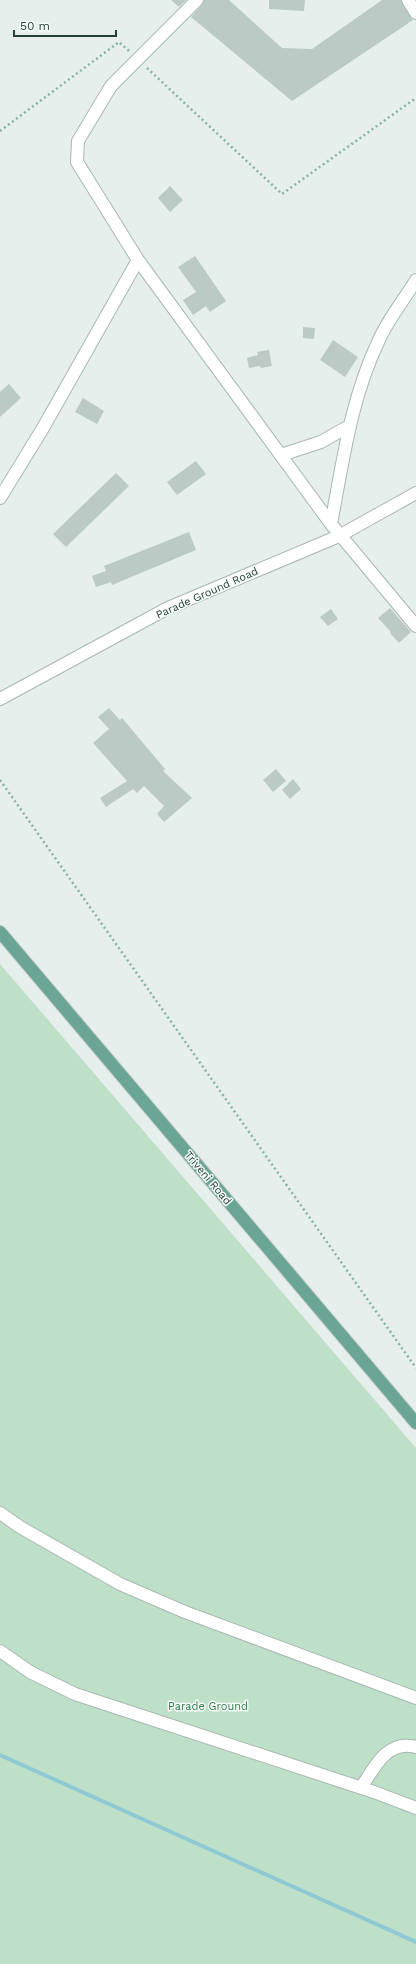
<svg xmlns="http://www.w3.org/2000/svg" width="416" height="1964" font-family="'Work Sans',sans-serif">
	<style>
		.green { fill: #bfe0c8 }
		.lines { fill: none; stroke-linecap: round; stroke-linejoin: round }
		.stream { stroke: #8ec9d4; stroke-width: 4 }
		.building { fill: #bbcac4 }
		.minor-casing { stroke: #a8b8b2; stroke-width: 14 }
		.major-casing { stroke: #c2cac8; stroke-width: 14 }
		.path { stroke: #86b3a5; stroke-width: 2.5; stroke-dasharray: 2 3; stroke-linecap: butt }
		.minor { stroke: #fff; stroke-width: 12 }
		.major { stroke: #6aa596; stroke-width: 12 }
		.labels { text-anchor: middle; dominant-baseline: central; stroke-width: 3; stroke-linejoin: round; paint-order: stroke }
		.street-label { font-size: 11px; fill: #24423a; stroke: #f7fbf9 }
		.park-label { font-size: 11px; fill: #2d7a4b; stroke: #f7fbf9 }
	</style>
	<rect width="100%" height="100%" fill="#e6efeb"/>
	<path class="green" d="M0,964l416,484v516h-416z"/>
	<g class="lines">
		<path class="stream" d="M0,1755l416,187"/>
	</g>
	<path class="building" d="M171,0h15l-7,7z
		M204,0h25l53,48 30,1 70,-49h19l12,20 -121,81 -101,-84 11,-12z
		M269,0h36l-1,11 -35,-2z
		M170,186l13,14 -13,12 -12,-14z
		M195,256l31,45 -16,11 -4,-6 -13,9 -10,-15 13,-8 -18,-25z
		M303,327l12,1 -1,11 -11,-1z
		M333,340l25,17 -13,20 -25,-17z
		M269,350l3,16 -11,2 -1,-2 -11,2 -2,-10 11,-3 -1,-3z
		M9,384l12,14 -21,19v-25z
		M83,398l21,13 -7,13 -22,-12z
		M196,461l10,13 -29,21 -10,-13z
		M116,473l13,13 -63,61 -13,-13z
		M189,532l7,18 -84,35 -1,-3 -15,5 -4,-11 14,-5 -2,-5z
		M390,608l21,24 -12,11 -9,-10 1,-1 -13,-14z
		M331,609l7,10 -10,7 -8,-9z
		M109,708l11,12 2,-2 43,51 -2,2 29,27 -28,24 -7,-8 7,-8 -20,-20 -7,7 -4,-4 -27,18 -6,-9 27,-17 -34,-38 16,-14 -11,-12z
		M276,769l10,12 -13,11 -10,-12z
		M293,779l8,10 -11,10 -8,-9z"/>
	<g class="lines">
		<g class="minor-casing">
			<path id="minor" d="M197,0l-86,86 -33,55 -1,21 61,98 193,264 85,102
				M408,0l8,13
				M281,455l40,-13 28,-16
				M0,498l43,-70 95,-168
				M331,524c12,-63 20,-126 48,-184 9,-21 25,-40 37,-60
				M0,699l168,-91 171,-72 77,-43
				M0,1513l20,14 100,57 65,28 231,86
				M0,1651l30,21 45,22 299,98 42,16
				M361,1788c13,-20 26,-49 55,-41"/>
		</g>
		<g class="major-casing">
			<path id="major" d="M0,932l416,491"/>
		</g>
		<path class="path" d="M147,68l135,126 134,-96
			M0,131l119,-89 10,9
			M0,780l416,588"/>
		<use href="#minor" class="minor"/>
		<use href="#major" class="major"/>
	</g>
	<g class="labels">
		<g class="street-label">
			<text transform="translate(207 593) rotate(-24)">Parade Ground Road</text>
			<text transform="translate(208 1178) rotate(50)">Triveni Road</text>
		</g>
		<g class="park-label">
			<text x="208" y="1706">Parade Ground</text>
		</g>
	</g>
	<path d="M14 30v6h102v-6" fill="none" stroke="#24423a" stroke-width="2"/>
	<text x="20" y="30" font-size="12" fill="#24423a" stroke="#f7fbf9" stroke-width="3" paint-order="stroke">50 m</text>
</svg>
